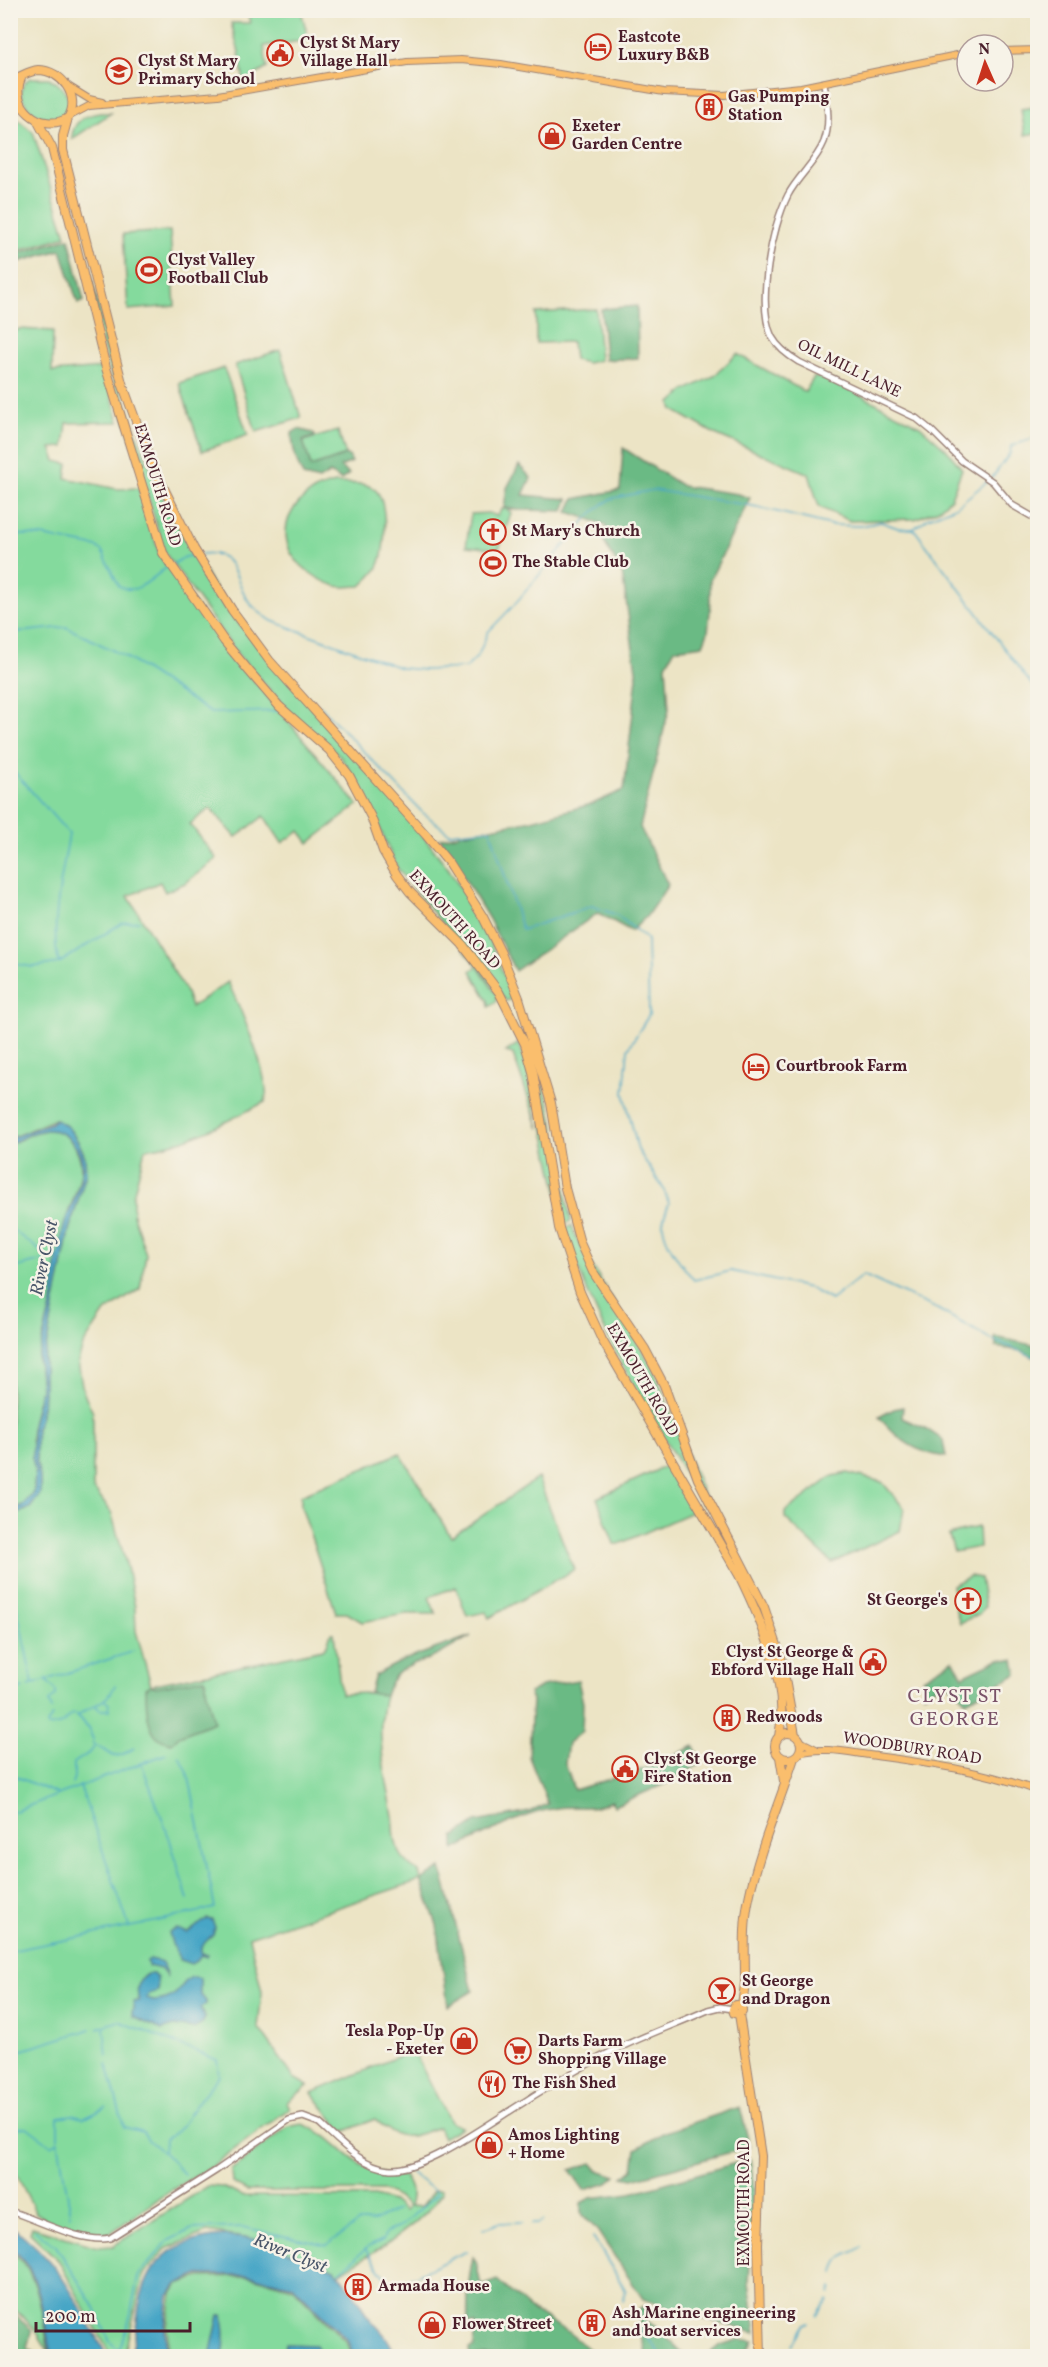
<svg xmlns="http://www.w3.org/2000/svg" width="1048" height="2367" font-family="Vollkorn,serif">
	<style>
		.green { fill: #84da9d; stroke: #677c64; stroke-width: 1.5 }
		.forest { fill: #6bba84; stroke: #5a6c58; stroke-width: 1.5 }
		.water { fill: #47a6c6; stroke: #486278; stroke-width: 1.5 }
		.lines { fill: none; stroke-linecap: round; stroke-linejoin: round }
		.stream { stroke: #47a6c6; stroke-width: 1.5 }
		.minor-casing { stroke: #9b8278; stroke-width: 8 }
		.major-casing { stroke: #9b8278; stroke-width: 8 }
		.highway-casing { stroke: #9b8278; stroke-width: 10 }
		.minor { stroke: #fff; stroke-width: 5 }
		.major { stroke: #fabe6d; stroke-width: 6 }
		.highway { stroke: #fabe6d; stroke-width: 8 }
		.labels { text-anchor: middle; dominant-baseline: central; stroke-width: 5; stroke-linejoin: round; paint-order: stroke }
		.poi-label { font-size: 16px; font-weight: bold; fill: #4a1f2b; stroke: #f7f3e8; text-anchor: start }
		.street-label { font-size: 16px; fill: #4a1f2b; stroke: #f7f3e8 }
		.water-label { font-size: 18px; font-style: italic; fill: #495569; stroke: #f7f3e8 }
		.quarter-label { font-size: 20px; letter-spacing: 1.5px; fill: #7a5268; stroke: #f7f3e8 }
	</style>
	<rect width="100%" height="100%" fill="#f7f3e8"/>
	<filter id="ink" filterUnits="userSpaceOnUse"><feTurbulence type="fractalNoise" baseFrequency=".0167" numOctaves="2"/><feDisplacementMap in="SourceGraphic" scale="12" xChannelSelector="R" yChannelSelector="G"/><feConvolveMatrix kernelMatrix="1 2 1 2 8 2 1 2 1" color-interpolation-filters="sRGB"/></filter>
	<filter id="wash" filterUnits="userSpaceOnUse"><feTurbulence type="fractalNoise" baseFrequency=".008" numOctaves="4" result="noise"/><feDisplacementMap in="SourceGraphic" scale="24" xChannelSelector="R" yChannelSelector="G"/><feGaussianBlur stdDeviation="1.35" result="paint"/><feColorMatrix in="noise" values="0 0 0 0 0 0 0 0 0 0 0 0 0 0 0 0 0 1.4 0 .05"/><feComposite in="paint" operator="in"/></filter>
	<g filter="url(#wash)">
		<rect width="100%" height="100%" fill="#ece4c5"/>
		<path class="green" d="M247,11h54l8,29 -45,6 3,22 -23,14 -5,-30 -8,-29h19z
			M30,78h19c5,3 11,7 15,12 19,27 -25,43 -41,9 -4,-9 0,-16 7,-21z
			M1035,107l2,26 -12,2 -4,-26z
			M10,113l23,19 33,104 -55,17z
			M100,113h11l-39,26c0,-17 12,-24 28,-26z
			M170,231l5,75 -47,4 -5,-76z
			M91,276l24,94 23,68 25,60 28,51 39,64 183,210 35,45 35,56 30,74 -7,3 -109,-133 -27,-62 -16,-30 -16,-22 -47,-41 -52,-57 -74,-103 -62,-206z
			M596,309l4,51 -13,3 -13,-3 -2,-18 -36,1v-30z
			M19,329l34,2 -1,41 52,-4 15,54 -52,1 -3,24 -13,1 5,13 12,3 -2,14 51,11 21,-1 22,68 18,26 54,72 126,151 -49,38 -9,-12 -18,12 -18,-27 -28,21 -26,-29 -20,16 26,34 -1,2 -30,23 -20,9 -5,-10 -32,14 57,94 6,17 37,-25c10,21 45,101 37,120 -38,19 -77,42 -120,47l-12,47v19l13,39 -6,35 -35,23 -22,33 -5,17 5,29 10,22v75l18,24 16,55 8,40 1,24 15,54 172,-36 4,-4 4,-12h3l7,61 29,-1 15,3c-11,38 2,83 8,120 2,13 0,25 7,37 4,8 11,15 19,19l2,8 -172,57 13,55 -4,35 36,51 14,8 -21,16 3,6 -85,63 -34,19 -61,43 -7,1 -25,-5 -31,-9 -11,-7 -26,-52 1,-644 19,-9 10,-14v-18l-4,-14v-35l4,-8 4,-25v-36l25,-128 17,-56 -3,-22 -4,-9 -11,-16 -13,-8 -44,19 -1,-804z
			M280,350l21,68 -45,14 -21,-67z
			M737,354l68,38 9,-15 20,4 86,45 26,23 16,20 -11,29 -12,11 -24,10 -65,2 -31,-14 -10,-33 -94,-40 -42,-24 -2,-7 13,-12 30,-15z
			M224,368l24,67 -46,16 -23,-68z
			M338,431l8,24 -35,12 -8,-26z
			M336,483c11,1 28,-1 37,5 16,10 13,61 6,77 -3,8 -12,15 -18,21 -6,0 -13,1 -19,1 -19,-2 -49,-23 -54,-41 -10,-33 20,-58 48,-63z
			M502,509h5l4,4 -12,36 -33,-3 5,-32 18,-1 8,3z
			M477,966l20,29 -1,7 -7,5 -1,-7 -17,-29z
			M529,1035l20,68 22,118 -7,3 -40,-187z
			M519,1043l7,20 13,66 -26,-75 -7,-2z
			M50,1129c10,1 14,4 20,11 23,27 4,53 -5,82 -3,12 -2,25 -8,36l-5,45 -14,54 3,32 -8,31 -2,18 4,33 -1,22 -11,12 -12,5 -1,-366 24,-11z
			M572,1226l5,14 76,128 54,136 -3,2c-52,-90 -110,-177 -139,-278z
			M400,1453l51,84 87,-59 36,92 -85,48 -3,-6 -19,4 -11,-29 -27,10 7,17h-30l-44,8 -15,-9h-11l-35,-107v-11z
			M666,1466l26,46 -73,32h-5l-17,-46z
			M847,1473l35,9 22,26 -4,23 -68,32 -47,-45v-6l48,-36z
			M978,1527l1,20 -25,5 -5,-17z
			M970,1576l10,2 5,28 -6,8 -19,9 -4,-12 -4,-26z
			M413,2050l37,72 11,5 -18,11 -5,-11c-30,12 -39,15 -63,-8l-32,13 -31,-39z
			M302,2124c42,14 49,54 101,51 9,12 10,18 6,32l13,-1 12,-16h7l1,3c-22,34 -69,59 -103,80l-81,-33 -51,-8 -41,17 -22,25 -20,82h-13l-53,-96 -28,-27 2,-6 66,20 15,-1 95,-60 14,1 20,9 133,1 20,6 9,8 4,-4 -8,-8 -15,-8h-138l-15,-8 -1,-13 57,-43z
			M10,2251c32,20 31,71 40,103l-15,-25 -24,-23z
			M248,2276l45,12 53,54 6,14h-183l-2,-30 5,-32 6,-10 22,-7z"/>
		<path class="forest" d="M69,238l15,63 -6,3 -17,-54 -50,14v-9z
			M637,306l1,52 -33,2 -4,-51z
			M298,429l15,4 2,3 -12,5 8,26 35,-12 3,1 3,6 -12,5 9,7 -8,6 -11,-7 -11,7 -16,-4c-7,-14 -11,-27 -11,-43z
			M623,448l59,38 56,8 12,4 -40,82v31l-2,21 -5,13 -28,4 -9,16 3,44 -29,118 28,58 -22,32 -15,14 -33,-18 -83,58 -26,-52 -49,-81 92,-18 60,-16 32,-14 13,-113 -15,-105 -18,-30 2,-17 -38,-13 6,-13 46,-9z
			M519,465l12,13 -8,17 45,4 -4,12 -45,-1 -15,-2 3,-20z
			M995,1337l42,9v13l-15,-8 -26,-4z
			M903,1407l-1,11 23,10 18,12 3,17c-30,-4 -48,-17 -67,-40l15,-8z
			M471,1636c-11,6 -22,13 -33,19 -26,12 -43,9 -53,41l-15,-3 5,-18 29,-15z
			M999,1659l15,1 3,14 -51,27 -20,-20 -22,13 -1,-16 30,-18 10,16z
			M205,1678l2,16 7,28 -35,14 -7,7c-3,-1 -7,-1 -10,-3 -16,-8 -16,-37 -16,-52l5,-3 5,2z
			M578,1680l5,23 -1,28 -14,12 -3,20 9,27 79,-24 41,-20 8,17 -31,18 -57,25 -2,-5c-21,10 -34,4 -55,7 -34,5 -72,26 -103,42v-13l22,-15 54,-10 18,-8 -19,-47 3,-57 -3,-7 13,-7z
			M441,1868l32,123 -25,15 -11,-81 -16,-45z
			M740,2107l10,40 -117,32 -10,-2 10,-8 3,-20 27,-16z
			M750,2159l4,30 -5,93 7,51 -77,-21 -36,-13 -46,-69 -16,-17v-10l9,-5 41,-5z
			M592,2163l6,7 18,6 -8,7 -24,7 -14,-20z
			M473,2257l3,4 5,25 16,-6 33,29 38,23 29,24h-127l-1,-7 5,-2 2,-23 -8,-1c-1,-23 0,-43 5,-66z
			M645,2306v14l11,7 30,29h-39l-7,-23 -1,-24z
			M11,2312l21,18 -5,17 15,9h-12l-19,-8z
			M740,2339l14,2c-10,19 -27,16 -47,15l14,-11z"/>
		<path class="water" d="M55,1119l13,8 11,16 6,14 1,17 -17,56 -25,128v36l-4,25 -4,9v34l4,14v18l-10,14 -19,9v-7l12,-5 11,-12 1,-22 -3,-13v-33l9,-36 -3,-32 14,-54 5,-45c5,-11 4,-24 8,-36 7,-18 15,-34 17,-53 0,-10 -3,-19 -9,-26 -18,-22 -41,-12 -62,1v-6l40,-15z
			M207,1919l5,1 3,7 -2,8 -12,11v7l7,2 -1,2 -6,-2 -3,5 -7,4 -11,-4 -8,-16 -3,-12 8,-3 10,4z
			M150,1959l12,3 5,15 -6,-8 -13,-3 -1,-5z
			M147,1974h6l4,4 1,13 -9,3 -2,4 5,3c8,0 18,-2 24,-8 8,-7 11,-20 24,-15v16l6,7v4l-6,3 5,10 -2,4 -9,7 -20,-3 -12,4 -29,-13 -1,-4 2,-11 5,-1c-3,-10 -2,-21 8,-27z
			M10,2225c52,38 67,77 97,131h-55c-10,-33 -9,-87 -41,-107z
			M225,2236l30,3 80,30 26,34c2,11 13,19 20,28 7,7 11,17 16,25h-43l-7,-16 -54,-54 -47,-11h-47l-22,9 -8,12 -4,31 2,29h-37c6,-16 6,-33 9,-50 10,-50 38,-67 86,-70z
			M219,2315h3c4,12 3,29 1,41h-13z
			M286,2344l30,1 3,6 -8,5h-27z"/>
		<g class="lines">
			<path class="stream" d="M992,478l18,-25 1,-7 18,-6 9,-6
				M914,529l124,164
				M10,534l32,2 55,11 5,4 17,35c18,12 35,-11 50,-20
				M201,554c34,-5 33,23 46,45 6,10 16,16 25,22l129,47 24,2 41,-2 12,-12 10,-24 26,-27 74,-88 15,-13 11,-6 39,-8 100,16 78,19 30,1 20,-4 17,6 15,1 15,-11 29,-12 31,-25
				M173,564l12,-7 9,-2
				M10,633l56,-6 58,29 87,57 68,-2
				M320,706l102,106 27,21 41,-4 32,101 70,-24 25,9 30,24 2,76 -21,34 -4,44 14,57 25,38 6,15c-2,7 -7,16 -6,23 2,17 20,41 31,54l37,-9 78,17 22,12 32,-25 74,34 55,31 46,18
				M10,767l59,67c-6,37 -20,94 -10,129l-26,4 -23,-4
				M59,963l63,-40 17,-2
				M10,1228l37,28 -2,4 -35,9
				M10,1575l23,109
				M47,1681l9,10v4l-7,7 3,7
				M28,1686l106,-35
				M10,1693l13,-5
				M96,1706l4,4h10l-1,-6 -5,-4
				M78,1715c14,-10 30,-12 37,-30
				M52,1716l-5,9 1,2 15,-3c2,-3 5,-9 10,-10 8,0 25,27 20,35 -4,5 -14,10 -19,14v15l-2,6
				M95,1745l19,11 8,-1 12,-7
				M142,1765l28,75 18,60
				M10,1774l47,20
				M80,1786l49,140
				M10,1813l156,-59
				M10,1951l130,-26 75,-17 -23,-117 -5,-21 -8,-14
				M104,2027l3,29
				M98,2028l21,-7 98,39 2,15c-9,12 -19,23 -27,35 -11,15 -9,19 -27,29l-1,14 21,22
				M10,2054l81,-25
				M107,2064l17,63 19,5 6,9 15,12
				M10,2135l8,-7 9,-1 25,19 6,-5
				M71,2215l-13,-74v-24l14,-2 11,3 23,-11
				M532,2224h6l5,-4
				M483,2229l16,-6 24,-1
				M35,2231l21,15 37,58 17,38 9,8 11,-33 8,-41 30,-35 24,-12 50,-2 85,18 32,-23h13l25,-12
				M593,2237l33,54 -3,10
				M366,2250l25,35 3,1 73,-35
				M339,2272l29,-25 15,-7 3,-8 14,-5 37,-33 -3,-4 -23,-17
				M834,2273c4,-21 15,-16 27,-26
				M830,2294l2,-7
				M817,2315l11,-15
				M638,2326l24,30
				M793,2345l12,-20 4,-2"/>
		</g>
	</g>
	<g filter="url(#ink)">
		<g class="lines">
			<g class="minor-casing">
				<path id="minor" d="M824,83c3,20 7,40 0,59 -8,20 -26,34 -36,53 -16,32 -32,109 -16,142 6,11 17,19 27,25l117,56 16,13 30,30 31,21 19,23 26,15
					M10,2211c26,8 73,33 100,27l107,-68 72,-50 14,-3 16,6c20,18 43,44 71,46 35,2 104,-49 134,-67 24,-16 50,-30 75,-44 35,-19 73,-32 109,-48l12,-3 13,2"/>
			</g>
			<g class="major-casing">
				<path id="major" d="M1003,51l35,-1
					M68,86l21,13 13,3
					M70,116l19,-10 129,-11 189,-33 54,-2 40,4 163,28 60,3 77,-8 166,-34
					M800,1741l16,8
					M799,1753c26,-7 51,0 77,3 56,8 109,15 162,35"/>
			</g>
			<g class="highway-casing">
				<path id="highway" d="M10,80c10,-2 18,-9 28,-10 24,0 43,27 30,48 -27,16 -61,-13 -46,-42
					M10,98l11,9
					M68,118l-5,18v14l59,233 29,79 43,87 38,61 37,50 157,175 22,27 35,55 18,36 18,45 32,105 14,85 15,55 13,29 52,77 19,36 34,94 66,128 17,50 14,78
					M37,120l15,28 54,220 57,185 61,88 25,30 30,35 50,44 20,25 22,42 12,34 14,24 13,17 52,52 37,48 26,52 8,28 26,156 21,64 22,48 137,235c22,45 51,111 40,161
					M775 1746a13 13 0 1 1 26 0a13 13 0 1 1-26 0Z
					M780,1757l4,24
					M739,2014l22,142 -3,89 3,111
					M739,2014l3,-3c-1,-9 3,-19 3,-30 0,-28 -2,-56 4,-83 10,-48 30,-94 45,-140
					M739,2014l-5,-1 -1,-4 2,-4h5"/>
			</g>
			<use href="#minor" class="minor"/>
			<use href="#major" class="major"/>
			<use href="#highway" class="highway"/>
		</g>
	</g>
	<defs>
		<g id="hotel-ring" transform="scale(1.35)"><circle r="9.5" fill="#f7f3e8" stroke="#c8321e" stroke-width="1.5"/><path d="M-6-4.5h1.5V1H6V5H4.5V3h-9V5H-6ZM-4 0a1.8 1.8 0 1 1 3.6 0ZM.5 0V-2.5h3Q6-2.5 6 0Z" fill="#c8321e"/></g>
		<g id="civic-ring" transform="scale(1.35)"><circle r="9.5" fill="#f7f3e8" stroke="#c8321e" stroke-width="1.5"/><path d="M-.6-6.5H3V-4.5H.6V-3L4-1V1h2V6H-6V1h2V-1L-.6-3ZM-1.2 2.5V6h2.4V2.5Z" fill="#c8321e"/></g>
		<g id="school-ring" transform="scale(1.35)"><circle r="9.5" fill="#f7f3e8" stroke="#c8321e" stroke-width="1.5"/><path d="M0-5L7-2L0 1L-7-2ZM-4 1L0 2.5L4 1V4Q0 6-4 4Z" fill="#c8321e"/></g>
		<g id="building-ring" transform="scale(1.35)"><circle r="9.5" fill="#f7f3e8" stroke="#c8321e" stroke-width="1.5"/><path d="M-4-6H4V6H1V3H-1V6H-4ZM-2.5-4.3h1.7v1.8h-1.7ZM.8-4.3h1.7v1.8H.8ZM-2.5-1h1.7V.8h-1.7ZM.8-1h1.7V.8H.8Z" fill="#c8321e"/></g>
		<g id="shop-ring" transform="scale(1.35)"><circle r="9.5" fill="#f7f3e8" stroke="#c8321e" stroke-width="1.5"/><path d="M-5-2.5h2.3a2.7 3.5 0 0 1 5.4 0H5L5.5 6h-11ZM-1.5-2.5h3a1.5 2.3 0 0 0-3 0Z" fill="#c8321e"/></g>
		<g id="stadium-ring" transform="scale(1.35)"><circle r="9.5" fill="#f7f3e8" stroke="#c8321e" stroke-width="1.5"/><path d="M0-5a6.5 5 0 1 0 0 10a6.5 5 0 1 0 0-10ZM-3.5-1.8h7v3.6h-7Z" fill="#c8321e"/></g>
		<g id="church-ring" transform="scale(1.35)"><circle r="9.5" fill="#f7f3e8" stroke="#c8321e" stroke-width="1.5"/><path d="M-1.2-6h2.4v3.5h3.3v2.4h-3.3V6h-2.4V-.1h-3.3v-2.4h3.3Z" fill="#c8321e"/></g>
		<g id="bar-ring" transform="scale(1.35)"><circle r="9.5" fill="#f7f3e8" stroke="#c8321e" stroke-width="1.5"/><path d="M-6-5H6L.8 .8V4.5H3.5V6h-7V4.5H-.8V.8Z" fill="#c8321e"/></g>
		<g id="supermarket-ring" transform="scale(1.35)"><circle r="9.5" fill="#f7f3e8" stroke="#c8321e" stroke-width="1.5"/><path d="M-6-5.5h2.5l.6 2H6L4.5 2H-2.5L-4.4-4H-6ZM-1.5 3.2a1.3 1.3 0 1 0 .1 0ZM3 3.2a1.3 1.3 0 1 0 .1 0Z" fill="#c8321e"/></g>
		<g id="restaurant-ring" transform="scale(1.35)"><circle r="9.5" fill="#f7f3e8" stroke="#c8321e" stroke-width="1.5"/><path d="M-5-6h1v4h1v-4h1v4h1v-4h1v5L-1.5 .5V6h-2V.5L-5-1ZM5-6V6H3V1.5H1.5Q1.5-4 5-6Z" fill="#c8321e"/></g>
	</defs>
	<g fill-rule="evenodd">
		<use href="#hotel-ring" x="598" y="47"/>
		<use href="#civic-ring" x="280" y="53"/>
		<use href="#school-ring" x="119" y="71"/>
		<use href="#building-ring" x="709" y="107"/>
		<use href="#shop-ring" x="552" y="136"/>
		<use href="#stadium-ring" x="149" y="270"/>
		<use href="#church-ring" x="493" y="532"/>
		<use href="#stadium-ring" x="493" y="563"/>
		<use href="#hotel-ring" x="756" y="1067"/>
		<use href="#church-ring" x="968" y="1601"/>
		<use href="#civic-ring" x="873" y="1662"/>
		<use href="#building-ring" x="727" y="1718"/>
		<use href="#civic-ring" x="625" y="1769"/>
		<use href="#bar-ring" x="722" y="1991"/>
		<use href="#shop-ring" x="464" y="2041"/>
		<use href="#supermarket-ring" x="518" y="2051"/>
		<use href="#restaurant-ring" x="492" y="2084"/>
		<use href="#shop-ring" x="489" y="2145"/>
		<use href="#building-ring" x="358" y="2287"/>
		<use href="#building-ring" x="592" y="2323"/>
		<use href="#shop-ring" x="432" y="2325"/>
	</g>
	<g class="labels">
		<g class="poi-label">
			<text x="618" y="38">Eastcote<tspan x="618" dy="18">Luxury B&amp;B</tspan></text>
			<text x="300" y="44">Clyst St Mary<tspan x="300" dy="18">Village Hall</tspan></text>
			<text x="138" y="62">Clyst St Mary<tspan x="138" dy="18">Primary School</tspan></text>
			<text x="728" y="98">Gas Pumping<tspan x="728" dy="18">Station</tspan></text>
			<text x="572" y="127">Exeter<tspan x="572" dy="18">Garden Centre</tspan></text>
			<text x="168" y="261">Clyst Valley<tspan x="168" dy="18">Football Club</tspan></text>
			<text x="512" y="532">St Mary's Church</text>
			<text x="512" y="563">The Stable Club</text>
			<text x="776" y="1067">Courtbrook Farm</text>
			<text x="948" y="1601" text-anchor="end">St George's</text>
			<text x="854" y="1653" text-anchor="end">Clyst St George &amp;<tspan x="854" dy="18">Ebford Village Hall</tspan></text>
			<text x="746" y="1718">Redwoods</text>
			<text x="644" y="1760">Clyst St George<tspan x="644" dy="18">Fire Station</tspan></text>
			<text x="742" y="1982">St George<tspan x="742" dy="18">and Dragon</tspan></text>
			<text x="444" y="2032" text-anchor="end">Tesla Pop-Up<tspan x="444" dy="18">- Exeter</tspan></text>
			<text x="538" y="2042">Darts Farm<tspan x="538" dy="18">Shopping Village</tspan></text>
			<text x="512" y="2084">The Fish Shed</text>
			<text x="508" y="2136">Amos Lighting<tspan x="508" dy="18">+ Home</tspan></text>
			<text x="378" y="2287">Armada House</text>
			<text x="612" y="2314">Ash Marine engineering<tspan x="612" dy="18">and boat services</tspan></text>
			<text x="452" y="2325">Flower Street</text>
		</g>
		<g class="street-label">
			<text transform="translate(849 369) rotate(26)">OIL MILL LANE</text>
			<text transform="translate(157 485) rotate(73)">EXMOUTH ROAD</text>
			<text transform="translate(454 920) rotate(48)">EXMOUTH ROAD</text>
			<text transform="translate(642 1380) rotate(60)">EXMOUTH ROAD</text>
			<text transform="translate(912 1749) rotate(9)">WOODBURY ROAD</text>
			<text transform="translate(745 2203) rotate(-90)">EXMOUTH ROAD</text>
		</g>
		<g class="water-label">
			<text transform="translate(45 1258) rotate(-78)">River Clyst</text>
			<text transform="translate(290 2254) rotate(22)">River Clyst</text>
		</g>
		<g class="quarter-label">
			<text x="955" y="1697">CLYST ST<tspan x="955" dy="23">GEORGE</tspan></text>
		</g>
	</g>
	<rect width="1048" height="2367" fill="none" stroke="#f7f3e8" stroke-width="36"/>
	<g transform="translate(985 63) rotate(357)"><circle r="28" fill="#f7f3e8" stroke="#b29e9c" stroke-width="1.5"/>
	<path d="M0-4.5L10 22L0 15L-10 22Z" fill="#c8321e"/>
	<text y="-9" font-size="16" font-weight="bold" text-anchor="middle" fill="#4a1f2b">N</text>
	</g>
	<path d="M36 2322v9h154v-9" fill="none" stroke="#4a1f2b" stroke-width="3"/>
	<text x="45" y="2322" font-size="18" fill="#4a1f2b" stroke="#f7f3e8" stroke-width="4.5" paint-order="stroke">200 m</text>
</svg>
